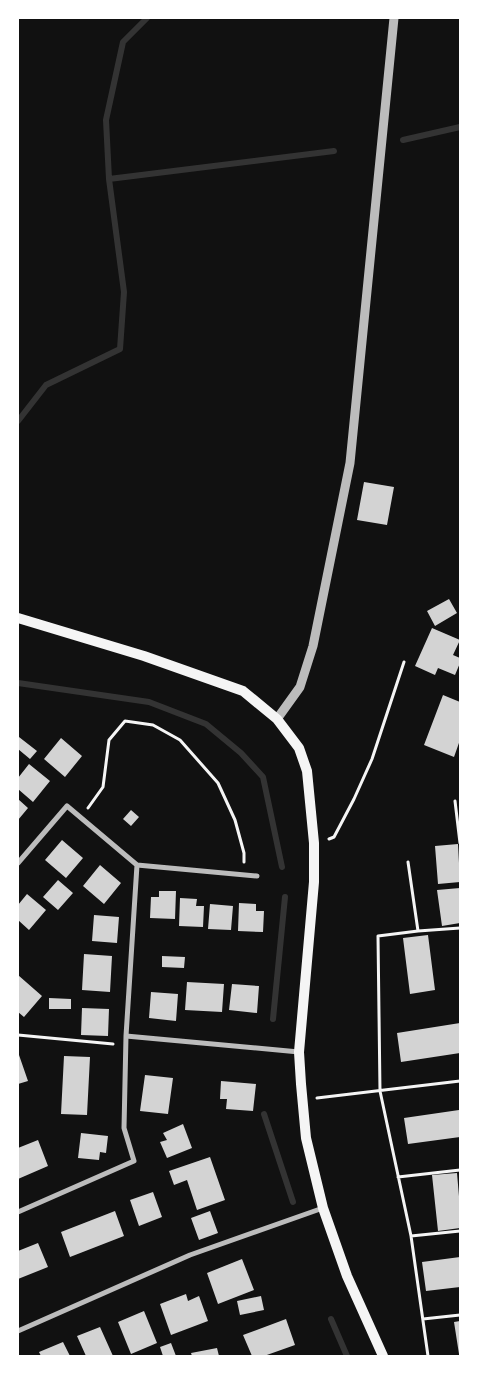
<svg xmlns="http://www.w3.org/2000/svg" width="478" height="1374" font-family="'Archivo Narrow',sans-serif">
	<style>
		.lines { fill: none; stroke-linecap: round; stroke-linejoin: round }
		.stream { stroke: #333; stroke-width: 6 }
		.building { fill: #d3d3d3 }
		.path { stroke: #f5f5f5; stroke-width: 3 }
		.minor { stroke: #bcbcbc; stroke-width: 5 }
		.tertiary { stroke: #bcbcbc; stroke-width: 9 }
		.secondary { stroke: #f5f5f5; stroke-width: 10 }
	</style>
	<rect width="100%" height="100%" fill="#111"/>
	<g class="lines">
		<path class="stream" d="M403,140l57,-13
			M109,179l225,-28
			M18,421l28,-36 74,-36 4,-57 -15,-113 -3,-59 17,-78 24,-24
			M18,683l131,19 57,22 35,29 22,24 19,90
			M273,1019l12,-122
			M264,1114l29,88
			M331,1319l16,37"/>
	</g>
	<path class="building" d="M364,482l30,5 -7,38 -30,-5z
		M449,599l8,14 -22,13 -8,-15z
		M432,628l28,12 -7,15 7,3v5l-5,12 -17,-7 -3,7 -20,-9z
		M443,695l17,7v38l-6,17 -30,-12z
		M19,737l18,14 -7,8 -12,-10v-10z
		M61,738l21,18 -17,21 -21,-18z
		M29,764l21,17 -17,21 -15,-13v-11z
		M18,799l10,9 -10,12z
		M131,810l8,7 -8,9 -8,-7z
		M62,840l21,18 -17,20 -21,-18z
		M458,844l2,38 -22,2 -3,-38z
		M100,865l21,18 -17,21 -21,-18z
		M58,880l15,13 -15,17 -15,-13z
		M460,888v35l-18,3 -5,-36z
		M159,891h17l-1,28 -25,-1 1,-21h8z
		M27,894l19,16 -17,20 -11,-10v-15z
		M180,898l17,1 -1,7h8l-1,21 -24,-1z
		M239,903l17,1v7h8l-1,21 -25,-1z
		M210,904l23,2 -2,24 -23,-1z
		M94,915l25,2 -2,26 -25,-2z
		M428,935l7,55 -25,4 -7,-56z
		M84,954l28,2 -2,36 -28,-2z
		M162,956l23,1 -1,11 -22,-1z
		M18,975l24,21 -18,21 -6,-5z
		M187,982l37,2 -2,28 -37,-2z
		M232,984l27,2 -2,27 -28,-3z
		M151,992l27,2 -2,27 -27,-3z
		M49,998l22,1v10h-22z
		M82,1008l27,1 -1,27 -27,-1z
		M460,1023v30l-59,9 -4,-29z
		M18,1055h1l9,26 -10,3z
		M64,1056l26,1 -3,58 -26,-1z
		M145,1075l28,3 -5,36 -28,-3z
		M221,1081l35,3 -3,27 -27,-2 1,-10h-7z
		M459,1110l1,27 -52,7 -4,-26z
		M183,1124l9,24 -25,10 -7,-16 7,-2 -4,-7z
		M81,1133l27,3 -2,17 -6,-1 -1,8 -21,-2z
		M38,1140l10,26 -30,13v-31z
		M210,1157l15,43 -28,10 -10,-30 -13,5 -5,-14z
		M457,1173l3,35v20l-22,3 -6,-56z
		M153,1192l9,25 -23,9 -9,-26z
		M115,1211l9,25 -54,21 -9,-25z
		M210,1211l8,22 -19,7 -8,-22z
		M38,1243l10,24 -30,12v-28z
		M460,1257v30l-34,4 -4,-29z
		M242,1259l12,31 -36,14 -11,-31z
		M186,1294l2,7 11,-5 9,25 -37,14 -11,-31z
		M261,1296l3,14 -24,5 -3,-14z
		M144,1311l13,32 -26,11 -13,-32z
		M286,1319l9,26 -31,11h-12l-9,-21z
		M460,1321v33h-1l-5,-32z
		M100,1327l13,29h-27l-9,-20z
		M63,1342l7,14h-29l-2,-4z
		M171,1343l5,13h-13l-3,-9z
		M217,1348l2,8h-27l-1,-3z"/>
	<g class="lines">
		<path class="path" d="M455,801l5,42
			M88,808l15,-21 6,-47 16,-19 28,4 27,15 38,43 17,37 9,33v9
			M329,839l5,-2 20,-38 18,-40 32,-97
			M408,862l10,69 -40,5 2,155 31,145 17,120
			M418,931l42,-3
			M18,1035l95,9
			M317,1098l143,-17
			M398,1177l62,-7
			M411,1236l49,-5
			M423,1319l37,-4"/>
		<path class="minor" d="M18,863l49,-57 70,59 -11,171 -2,92 10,33 -116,51
			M137,865l120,11
			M126,1036l173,16
			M18,1331l172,-76 133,-47"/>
		<path class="tertiary" d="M277,719l23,-32 13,-41 37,-183 44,-445"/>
		<path class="secondary" d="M18,618l126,38 99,35 34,28 22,29 8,23 7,72v39l-15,170 2,32 5,54 17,70 24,68 36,80"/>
	</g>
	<rect width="478" height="1374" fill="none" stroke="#ffffff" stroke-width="38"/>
</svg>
